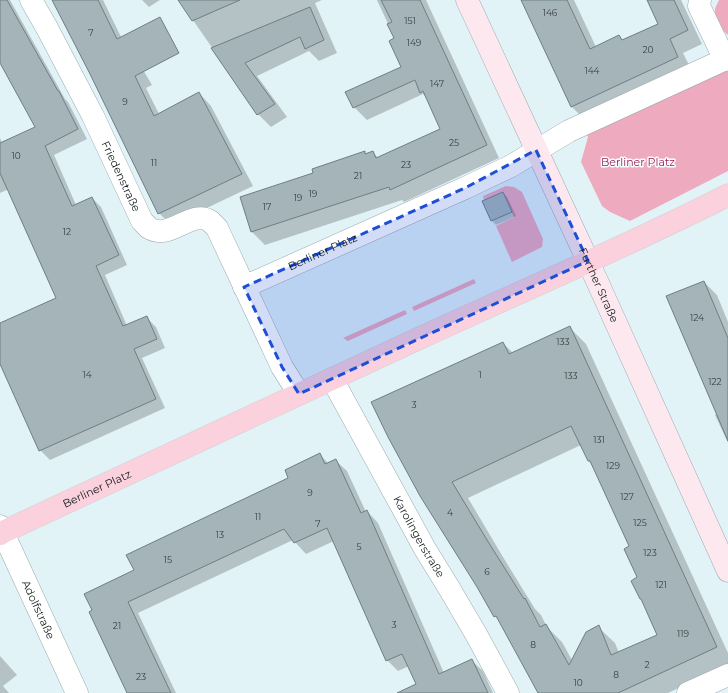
<svg xmlns="http://www.w3.org/2000/svg" width="728" height="693" font-family="Montserrat,sans-serif">
	<style>
		.green { fill: #eeaabe }
		.shadow { fill: #0003; fill-rule: evenodd }
		.building { fill: #a5b4b9; stroke: #6f7e83; fill-rule: evenodd }
		.lines { fill: none; stroke-linecap: round; stroke-linejoin: round }
		.street-casing { stroke: #9baaaf; stroke-width: 23 }
		.secondary-casing { stroke: #9baaaf; stroke-width: 23 }
		.primary-casing { stroke: #d0d1d2; stroke-width: 23 }
		.street { stroke: #fff; stroke-width: 22 }
		.secondary { stroke: #fce8ee; stroke-width: 22 }
		.primary { stroke: #fad1dd; stroke-width: 22 }
		.marked { fill: #1d4ed8; fill-opacity: 0.2; stroke: #1d4ed8; stroke-width: 3; stroke-dasharray: 8 5; stroke-linejoin: round }
		.labels { text-anchor: middle; dominant-baseline: central; stroke-width: 3; stroke-linejoin: round; paint-order: stroke }
		.number-label { font-size: 9px; fill: #394144 }
		.park-label { font-size: 11px; fill: #961f54; stroke: #fafdfe }
		.street-label { font-size: 11px; fill: #151b1d; stroke: #fafdfe }
	</style>
	<rect width="100%" height="100%" fill="#e2f3f8"/>
	<path class="green" d="M719,0h9v35c-7,-5 -14,-17 -13,-26 1,-3 3,-7 4,-9z
		M728,67v104l-98,50 -20,-9 -8,-6 -21,-44 7,-25 -2,-4z
		M506,186l8,1 8,5 21,47 -1,8 -30,15 -16,-36 18,-9 -11,-25 -19,8 -1,-4z
		M474,279l2,4 -62,28 -2,-4z
		M405,310l2,4 -59,27 -5,-3z"/>
	<path class="shadow" d="M0,0h10l55,99 3,3 19,37 -33,16 22,50 16,-7 9,9 26,58 -22,10 22,51 19,-9 10,10 9,21 -23,10 23,50 -115,52 -10,-10 -40,-88v-38l58,-26 -49,-109 -9,4v-55l2,5 34,-16 -36,-66z
		M53,0h50l21,43 8,8 20,34 -6,3 13,26 40,-21 12,13 42,80 -82,39 -12,-12 -68,-140z
		M142,0h18l-11,7z
		M179,0h143l-7,3 22,50 -18,8 -10,-10 -52,25 30,41 -16,10 -13,-13z
		M377,0h49l73,158 -95,44 -2,-2 -137,45 -13,-13 -11,-35 74,-23 49,-22 3,3 6,-3 5,6 64,-28 -15,-32 -4,-4 -56,26 -13,-13 48,-40 -7,-28z
		M522,0h52l22,47 23,-11 4,4 36,-16 -11,-24h33l21,44 -19,9 9,18 -106,50 -14,-14z
		M503,193l4,4 9,19 -20,9 -4,-4 -9,-19z
		M704,282l13,13 11,27v121l-13,-28 2,-1z
		M570,328l16,16 142,309v12l-60,28h-130l-37,-71 -6,-6 -18,-30 -56,-91 82,-152 10,10zM581,445l8,16 4,5 37,81 8,31 20,58 -39,17 -4,-10 -17,-16 -26,33 -10,-18 -15,-15 -6,-12 -6,-6 -32,-52 -35,-59z
		M320,455l8,8 7,-3 12,11 19,41 1,-1 11,12 66,150 27,-13 12,11 10,22h-67l-17,-27 -11,5 -11,-11 -53,-119 -28,13 -13,-14 -155,73 38,80h-48l-38,-81 45,-41 155,-93z
		M0,656l17,19 -14,11 6,7h-9z"/>
	<path class="building" d="M0,0h7l51,91h1l19,38 -33,17 27,60 20,-9 27,58 -23,11 27,60 24,-10 10,23 -23,10 22,50 -117,52 -39,-87v-41l56,-25 -56,-125v-30l35,-16 -35,-64z
		M52,0h46l19,39 43,-22 19,36 -44,23 19,40 45,-24 43,82 -84,40 -68,-140z
		M178,0h62l-48,21z
		M381,0h39l67,145 -97,45 -1,-3 -138,45 -11,-35 73,-24 -1,-4 53,-18v3l8,-3 3,7 64,-29 -17,-38 -3,2 -5,-13 -62,28 -8,-16 56,-25 -12,-26 5,-3 -7,-14 5,-2z
		M521,0h46l23,49 29,-14 3,5 36,-16 -11,-24h27l14,30 -18,9 8,18 -107,50z
		M310,7l14,33 -19,9 -5,-12 -55,26 30,41 -18,11 -46,-67z
		M503,192l9,20 -21,9 -9,-20z
		M704,281l24,57v103l-62,-145z
		M570,326l147,321 -99,46h-80l-42,-77 -2,1 -17,-30 -57,-91 -32,-59 -17,-35 132,-60 6,12zM571,426l17,35h2l39,85 -5,3 13,28 -6,4 9,18h1l16,36 -46,20 -12,-30 -13,7 -17,33 -23,-41 -6,3 -15,-29 -1,1 -37,-59 -35,-58z
		M320,453l5,11 11,-5 25,54 6,-3 72,164 33,-15 16,34h-91l19,-9 -14,-30 -16,7 -59,-133 -33,15 -10,-14 -156,73 43,91h-44l-38,-81 3,-2 -8,-16 50,-24 -8,-15 162,-77 -3,-8z"/>
	<g class="lines">
		<g class="street-casing">
			<g id="street">
				<path id="s1" d="M31,0l16,28 46,88 49,105c2,2 5,5 7,7 21,13 42,-19 61,-7 2,2 5,5 7,7l65,139 17,27"/>
				<path d="M700,0l-1,6 26,54"/>
				<path id="s2" d="M244,287l221,-99 46,-22 58,-35 159,-73"/>
				<path id="s3" d="M332,379l93,170 24,39 27,46 32,59"/>
				<path id="s4" d="M0,526l77,167"/>
				<path d="M688,693l40,-18"/>
			</g>
		</g>
		<g class="secondary-casing">
			<g id="secondary">
				<path id="s5" d="M467,0l121,261 140,310"/>
			</g>
		</g>
		<g class="primary-casing">
			<g id="primary">
				<path id="s6" d="M0,534l3,-2c140,-64 279,-131 419,-195 102,-47 206,-91 306,-142"/>
			</g>
		</g>
		<use href="#street" class="street"/>
		<use href="#secondary" class="secondary"/>
		<use href="#primary" class="primary"/>
	</g>
	<path class="marked" d="M536,150l52,111 -289,133 -17,-27 -38,-80 221,-99z"/>
	<g class="labels">
		<g class="number-label">
			<text x="550" y="12">146</text>
			<text x="410" y="20">151</text>
			<text x="91" y="32">7</text>
			<text x="414" y="42">149</text>
			<text x="648" y="49">20</text>
			<text x="592" y="70">144</text>
			<text x="437" y="83">147</text>
			<text x="125" y="101">9</text>
			<text x="454" y="142">25</text>
			<text x="16" y="155">10</text>
			<text x="154" y="162">11</text>
			<text x="406" y="164">23</text>
			<text x="358" y="175">21</text>
			<text x="313" y="193">19</text>
			<text x="298" y="197">19</text>
			<text x="267" y="206">17</text>
			<text x="67" y="231">12</text>
			<text x="697" y="317">124</text>
			<text x="563" y="341">133</text>
			<text x="87" y="374">14</text>
			<text x="480" y="374">1</text>
			<text x="571" y="375">133</text>
			<text x="715" y="381">122</text>
			<text x="414" y="404">3</text>
			<text x="599" y="439">131</text>
			<text x="613" y="465">129</text>
			<text x="310" y="492">9</text>
			<text x="627" y="496">127</text>
			<text x="450" y="512">4</text>
			<text x="258" y="516">11</text>
			<text x="640" y="522">125</text>
			<text x="318" y="523">7</text>
			<text x="220" y="534">13</text>
			<text x="359" y="546">5</text>
			<text x="650" y="552">123</text>
			<text x="168" y="559">15</text>
			<text x="487" y="571">6</text>
			<text x="661" y="584">121</text>
			<text x="394" y="624">3</text>
			<text x="117" y="625">21</text>
			<text x="683" y="633">119</text>
			<text x="533" y="644">8</text>
			<text x="647" y="664">2</text>
			<text x="616" y="674">8</text>
			<text x="141" y="676">23</text>
			<text x="578" y="682">10</text>
		</g>
		<g class="park-label">
			<text x="638" y="162">Berliner Platz</text>
		</g>
		<g class="street-label">
			<text stroke="none"><textPath href="#s1" startOffset="198">Friedenstraße</textPath></text>
			<text stroke="none"><textPath href="#s2" startOffset="86">Berliner Platz</textPath></text>
			<text stroke="none"><textPath href="#s5" startOffset="314">Further Straße</textPath></text>
			<text stroke="none"><textPath href="#s6" startOffset="107">Berliner Platz</textPath></text>
			<text stroke="none"><textPath href="#s3" startOffset="180">Karolingerstraße</textPath></text>
			<text stroke="none"><textPath href="#s4" startOffset="92">Adolfstraße</textPath></text>
		</g>
	</g>
</svg>
